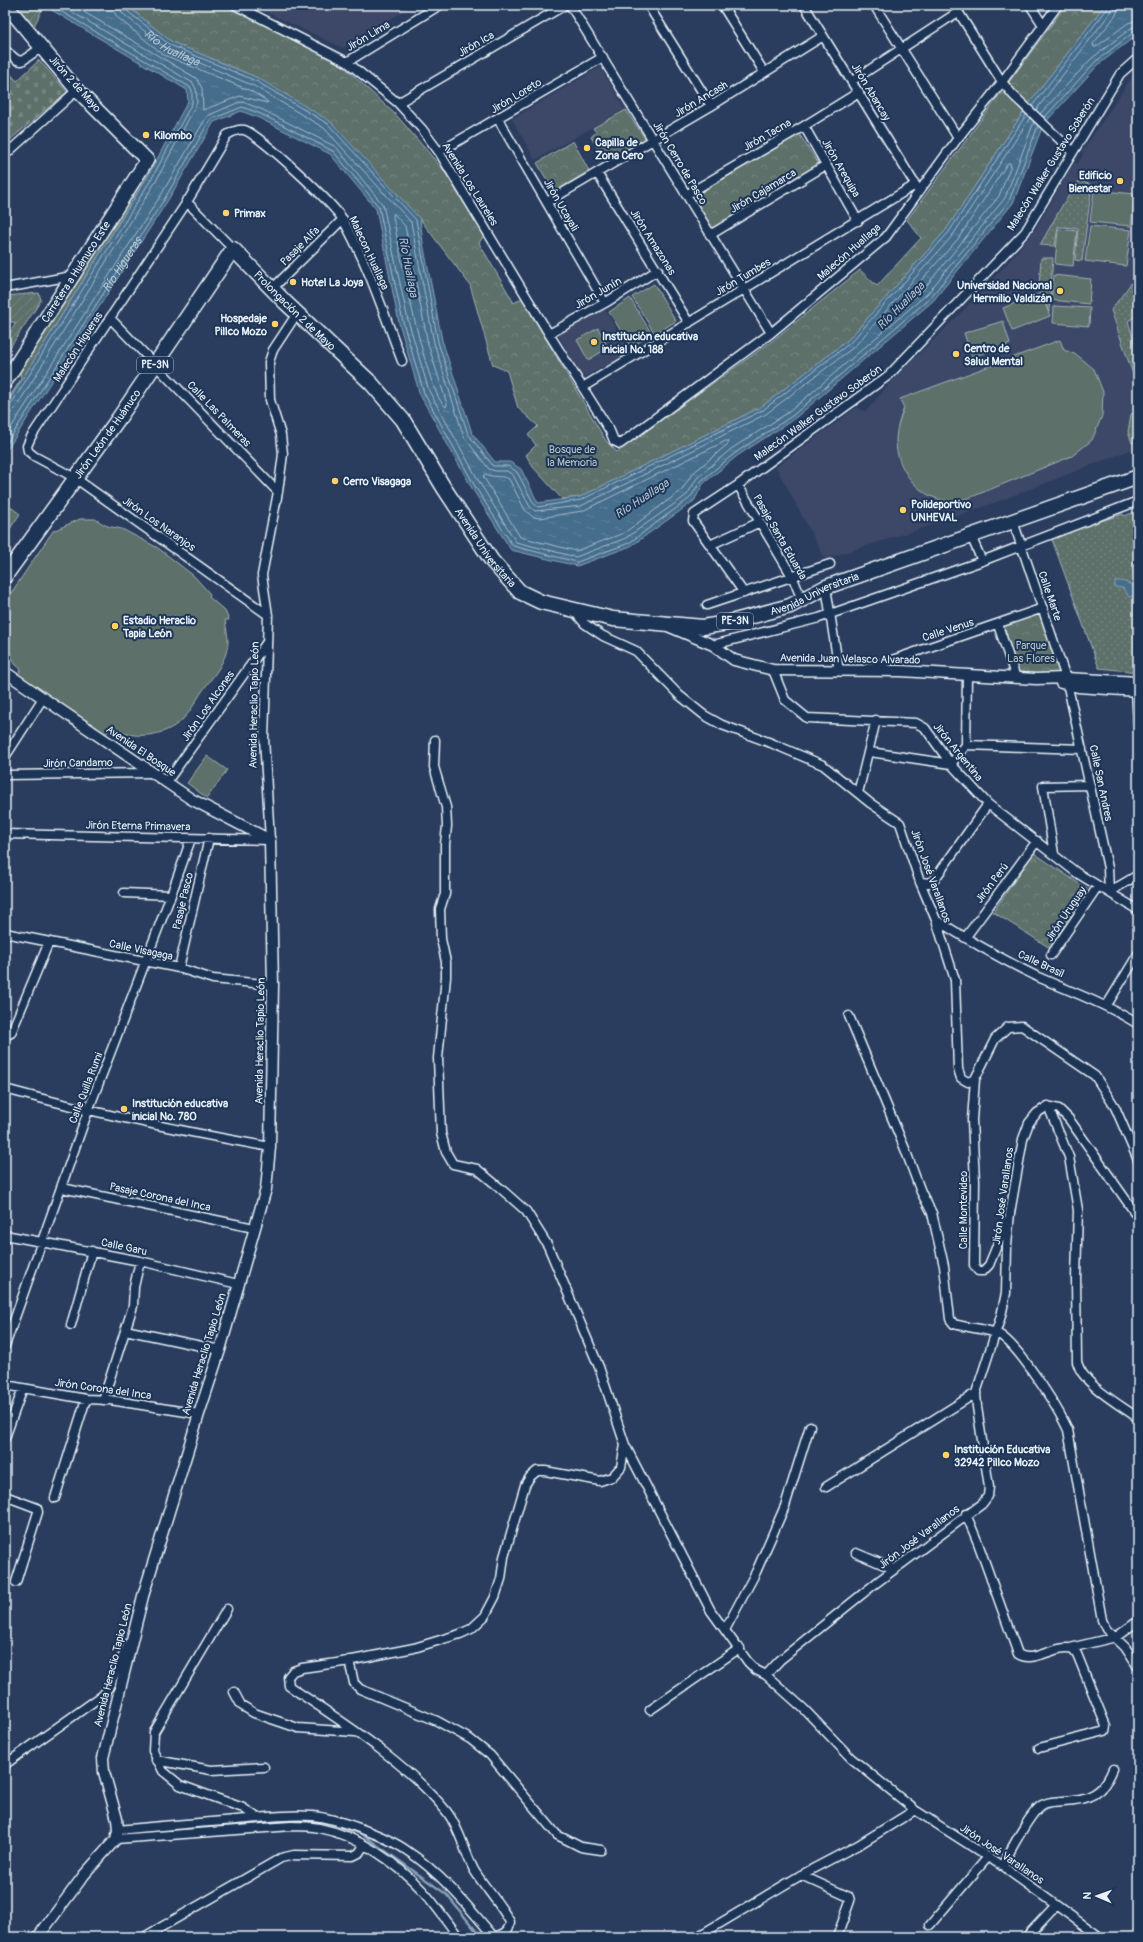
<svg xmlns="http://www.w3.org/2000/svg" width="1143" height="1942" font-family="Pangolin,sans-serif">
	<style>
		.built { fill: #3c4767 }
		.grass { fill: url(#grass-dots); stroke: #a2b0b2 }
		.forest { fill: url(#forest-crowns); stroke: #a2b0b2 }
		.cemetery { fill: url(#cemetery-stones); stroke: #a2b0b2 }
		.garden { fill: url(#garden-furrows); stroke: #a2b0b2 }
		.pitch { fill: #5d706b; stroke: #a2b0b2 }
		.water { fill: url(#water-ripples); stroke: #86a2b7 }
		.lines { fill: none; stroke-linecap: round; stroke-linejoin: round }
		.shore { stroke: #a7bccd; stroke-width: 1 }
		.stream { stroke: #86a2b7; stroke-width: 2.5 }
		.minor-casing { stroke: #e8f1f8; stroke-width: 11 }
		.tertiary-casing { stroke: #e8f1f8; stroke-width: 13 }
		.primary-casing { stroke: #e8f1f8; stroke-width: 16 }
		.trunk-casing { stroke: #e8f1f8; stroke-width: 17 }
		.minor { stroke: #1d3557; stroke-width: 8 }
		.tertiary { stroke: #1d3557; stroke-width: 10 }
		.primary { stroke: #1d3557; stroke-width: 13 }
		.trunk { stroke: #1d3557; stroke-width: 14 }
		.poi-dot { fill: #ffd166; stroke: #1d3557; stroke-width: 1.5 }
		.labels { text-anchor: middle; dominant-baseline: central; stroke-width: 4; stroke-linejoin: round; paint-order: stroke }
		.shield { fill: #1d3557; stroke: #abb9c8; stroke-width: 1 }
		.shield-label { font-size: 10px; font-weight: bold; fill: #e8f1f8 }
		.street-label { font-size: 11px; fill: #e8f1f8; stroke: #1d3557 }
		.poi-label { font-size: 11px; font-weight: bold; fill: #e8f1f8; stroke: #1d3557; text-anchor: start }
		.park-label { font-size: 11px; fill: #b7c4c7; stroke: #1d3557 }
		.water-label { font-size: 12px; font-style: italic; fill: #afc3d2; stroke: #1d3557 }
	</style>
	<defs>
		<pattern id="grass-dots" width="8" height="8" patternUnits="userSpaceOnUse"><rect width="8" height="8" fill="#5d706b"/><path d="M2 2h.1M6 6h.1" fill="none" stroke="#748581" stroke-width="1.8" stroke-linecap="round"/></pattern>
		<pattern id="forest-crowns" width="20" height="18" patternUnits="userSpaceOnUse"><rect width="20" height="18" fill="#5d706b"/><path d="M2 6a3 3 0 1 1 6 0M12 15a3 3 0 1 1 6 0" fill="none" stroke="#748581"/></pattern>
		<pattern id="cemetery-stones" width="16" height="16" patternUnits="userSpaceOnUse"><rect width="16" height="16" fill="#5d706b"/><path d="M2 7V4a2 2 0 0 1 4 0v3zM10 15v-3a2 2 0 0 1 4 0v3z" fill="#748581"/></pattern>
		<pattern id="garden-furrows" width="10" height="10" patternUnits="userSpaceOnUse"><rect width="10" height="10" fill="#5d706b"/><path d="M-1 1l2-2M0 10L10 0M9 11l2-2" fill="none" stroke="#748581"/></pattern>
		<pattern id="water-ripples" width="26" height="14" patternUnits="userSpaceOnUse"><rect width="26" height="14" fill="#456d8c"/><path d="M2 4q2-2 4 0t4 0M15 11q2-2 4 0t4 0" fill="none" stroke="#60829d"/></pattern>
	</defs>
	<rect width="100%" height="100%" fill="#2b3d5e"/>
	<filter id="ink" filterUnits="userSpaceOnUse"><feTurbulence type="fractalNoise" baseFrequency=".025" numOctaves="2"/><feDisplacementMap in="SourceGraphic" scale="8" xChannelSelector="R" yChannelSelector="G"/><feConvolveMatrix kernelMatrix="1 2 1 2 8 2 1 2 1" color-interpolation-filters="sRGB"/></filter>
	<g filter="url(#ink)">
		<path class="built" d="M251,5h162l-70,43z
			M600,67l25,42 -90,51 -23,-41z
			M1138,68v379l-136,53 -73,26 -104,33 -49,-92 80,-59 10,3 31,-36 60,-58 48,-51 31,-38 38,-65h4l5,-8 -1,-3z
			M603,306l27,46 -47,26 -26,-45z"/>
		<path class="grass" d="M1079,181l13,4 -10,76 -7,-1 3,-32 -20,-1 -3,19 -15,-1 23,-41z
			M1041,258h12l-4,54 -10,-26z
			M1132,282l6,16v17l-10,6 8,26h2v42l-27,-79z
			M1138,412v29l-6,2 -4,-11 3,-18z
			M1138,511v161l-39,-4 -48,-131 72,-23 1,2z"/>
		<path class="forest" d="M126,5h99l116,59 56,52 45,52 42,67 -5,8 35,60 8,-5 84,143 11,11 155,-111 88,-71 17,16 44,-48 -14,-18 159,-215h39l-73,94 -86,131 -98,110 -87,67 -181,90 -18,2 -29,-32 -7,-12 10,-10 -8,-10 10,-9 -20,-18 -11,-37 -14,-6 -23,-80 -50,-66 -162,-141 -86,-36z
			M626,110l20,30 -39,24 -16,-27 5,-5 -3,-4z
			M799,134l21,32 -109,63 -19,-31z
			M573,141l16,30 -35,21 -17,-29z
			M1039,612l24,67 -46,-4 -17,-48z
			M1034,853l53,36 -37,59 -57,-36z"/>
		<path class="cemetery" d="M39,60l28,32 -62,52v-76l12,13z"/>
		<path class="garden" d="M15,5l29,1 -11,22z
			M148,167h5l-148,240v-3l16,-25 -1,-7z
			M39,293l2,7 -3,5 -33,50v-15l11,-17 -11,-3v-24z"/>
		<path class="pitch" d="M1094,190l41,4 -4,32 -41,-4z
			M1090,226l41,4 -5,36 -41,-5z
			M1058,229l19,2 -4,35 -18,-2z
			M1054,275l37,4 -2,25 -38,-4z
			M654,284l22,37 -21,13 -23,-37z
			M1041,293l9,23 -38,15 -9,-23z
			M630,298l22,36 -21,13 -22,-35z
			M1054,306l36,2 -1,18 -36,-3z
			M1003,321l7,23 -38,13 -8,-24z
			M598,328l10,20 -20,12 -11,-20z
			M1060,340l4,10 13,5 17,14 9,23 -1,24 -10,24 -20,16 -103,42c-6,1 -13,3 -19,3 -30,-1 -54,-32 -54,-60 0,-11 4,-23 8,-33l-4,-9z
			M5,503l15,11 -15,22z
			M80,519h15l12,7 15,3 36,19 36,28 16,18 -1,3 16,14 4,9h-4c1,7 3,15 3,22 -1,20 -16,35 -27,51 -6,9 -11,20 -19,27 -19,18 -48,19 -72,9l-6,7 -86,-61 3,-6 -6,-5 -10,-22v-40l48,-71z
			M207,756l20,14 -20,28 -20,-15z"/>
		<path class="water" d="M43,5h83l46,37 86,36 72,43 90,98 3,24 19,97 30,93 23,29h15l11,7 17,34 42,-6 181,-90 87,-67 98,-110 86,-131 73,-94h33v29l-40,31 -55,60 -30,78 -80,98 -139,118 -57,37 -34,28 -9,17 -63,45 -54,20 -66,-16 -38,-60 -53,-95 -21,-72 -23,-114 -46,-55 -71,-36 -18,-7 -27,11 -46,78 -163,253v-46l143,-231 40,-75 -1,-11z
			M1115,581c8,-1 18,3 22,10l-1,4 -7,2 -6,-9 -8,-1z"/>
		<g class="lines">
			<g class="shore">
				<path d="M72,5l124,73 6,10 1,22 37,-14 27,7v-2l-16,-10 -87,-36 -46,-37 -4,-6 -1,-7"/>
				<path id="s1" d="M119,5l3,8 45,36 87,37 70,42 87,94 23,121 30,94 25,32 6,2h12l6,4 17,32 5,4 46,-5 185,-92 89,-68 98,-111 77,-117"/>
				<path d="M124,5l2,5 44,35 86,36 72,43 88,96 22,122 30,92 25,32h15l9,6 17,32 4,3 43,-7 182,-90 87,-67 99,-111 77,-117"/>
				<path d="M1119,5l-3,10 -23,29 1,3h2l32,-24 10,-3"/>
				<path d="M1032,106l75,-97 1,-4"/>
				<path d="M1036,110l75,-98 2,-7"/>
				<path d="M1040,114l51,-55 40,-31 7,-2"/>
				<path d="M1044,118l51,-56 39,-30 4,-1"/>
				<path d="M1008,163h2l1,2 -12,31 -76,94 -20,16h-2v-3l57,-64z"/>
				<path d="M394,214l11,12 23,118 19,60 -1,3c-20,-12 -47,-161 -53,-190z"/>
				<path d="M5,409l5,-3 142,-228 40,-75v-13l-2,-3 -140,-82"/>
				<path d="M5,414l6,-1 4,-4 141,-228 41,-78 -1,-14 -3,-6 -133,-78"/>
				<path d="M5,437l156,-242 46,-79 30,-13 6,-1 20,8 73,37 47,58 25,115 21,71 52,94 35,57 60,15 50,-19 61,-43 10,-17 34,-29 58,-37 138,-118 78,-96 29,-76"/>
				<path d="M726,441h3l-1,3 -36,30 -10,16 -58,43 -48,18 -56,-14 -37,-61 2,-2c8,4 17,1 24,5l16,31 8,7 7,1 42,-7z"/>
				<path id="s2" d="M5,446l160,-248 45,-78 32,-13 19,7 72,37 46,56 24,115 21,71 52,95 37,58 64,16 52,-19 61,-45 11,-17 34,-28 57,-37 138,-118 79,-97 29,-75"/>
			</g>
			<path class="stream" d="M297,1819l63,14 86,61 35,43"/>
			<g class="minor-casing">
				<path id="minor" d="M235,5l112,57 51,41 24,26 17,23 110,182 61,97 4,10 6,3 151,-111 115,-96 72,-99 44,-56 56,-77
					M570,5l201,328
					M648,5l63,101
					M722,5l42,67
					M804,5l114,184
					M874,5l84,133
					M954,5l48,77 11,13 60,57
					M1030,5l13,20
					M5,50l12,10 5,1 20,-14
					M347,62l93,-57
					M852,81l106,-69
					M398,103l167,-98
					M498,119l107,184
					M804,126l54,95
					M439,152l164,-95
					M5,155l72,-65
					M597,173l92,150
					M686,195l118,-69 55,-34
					M186,201l47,48
					M547,202l164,-96 112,-70
					M710,235l116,-70
					M5,288l67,-12
					M272,289l71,-70
					M110,318l168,174
					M549,334l56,-31 53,-33
					M583,387l332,-202
					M738,485l55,93 9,22
					M1013,521l53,157 42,190 1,24 29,-17
					M971,536l11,25
					M710,545l50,-23
					M826,587l13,84
					M744,593l-51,-72 1,-7 44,-29 151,-110 136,-143 95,-158 18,-16
					M707,605l123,-41
					M573,610l12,14 18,12 33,15 43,44 25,20 18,10 49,18 52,22 47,38 30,20 20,59 16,38 19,60 3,89 3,9 7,4 7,-3 20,-40 13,-12 14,-1 73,50 20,31 23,53
					M268,615l-193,-137 -41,-22 -6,-5 -1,-5 4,-9 156,-235 40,-67c5,-3 11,-6 17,-5 14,3 92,76 99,90 25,44 41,94 59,141
					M998,625l18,53
					M713,645l106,-27 163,-57 156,-60
					M866,669l177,-61
					M773,670l12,30 22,18 109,5 9,5 26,36 37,40 89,69 61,37
					M1136,690l2,34
					M435,740l-1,27 12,40 1,19 -2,18v50l-5,15 1,30 5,23v15l-8,81 3,75 5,19 7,12 24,5 23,19 26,23 22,35 51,121 26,78 -4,22 -9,10 -12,4 -55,-10h-8l-7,6 -5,8 -21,72 -3,22 -6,18 -10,19 -14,13 -11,5 -46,14 -77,15 -35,5 -9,3 -5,6 1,9c53,36 118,76 158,126 13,17 17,39 27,58 11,18 26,33 36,52 -1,10 -6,12 -16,15
					M966,745l116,4
					M870,752l81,12 15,-19 1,-70
					M5,757l38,-59
					M5,775l147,-2
					M166,783l101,-141
					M858,793l18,-73
					M5,834l265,6 -6,-102 4,-123 -6,-40 16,-83 5,-38 -2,-19 -11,-35 -1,-38 4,-12 25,-38
					M1054,854l-11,-68 47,-1
					M920,882l12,1 56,-79
					M124,893l47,2
					M936,920c34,21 67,40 102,57 34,15 68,27 100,47
					M5,933l174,35 34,11 60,6
					M965,938l72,-97
					M1051,955l47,-69
					M179,968l30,-130
					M1107,1005l31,-51
					M849,1016l56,133 16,43 11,21 12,53 6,53 4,5c14,4 29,4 42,9 20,7 63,77 72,97l34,190 4,9 19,18 13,20
					M5,1036l6,-3 38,-91
					M975,1079l-3,41 3,61 -1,84 4,6h5l6,-6 18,-44
					M5,1089c88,24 176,42 265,58
					M1048,1106l21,51 9,53 -2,68 1,84c6,23 42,42 61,56
					M62,1188l192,40
					M5,1235l135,26 98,23
					M71,1325l21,-74
					M125,1330l95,20
					M5,1346l83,-235 83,-216 20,-56
					M5,1385l81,14 24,1 89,14
					M103,1400l30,-94 1,-19 6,-26
					M5,1438l18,-50
					M625,1445l86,166 37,51 8,8 10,5
					M826,1487l150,-94
					M5,1496l32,12 1,4 -22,70
					M55,1498l31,-99
					M966,1514l12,29 40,111c16,11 38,-11 55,-5l4,5 29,72 -1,5 -66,17
					M856,1553l38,16
					M227,1609l-73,123 -1,19 10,20 17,14 63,23 15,10
					M725,1630l31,-58 29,-66 25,-80
					M1070,1648l46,-11 22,-16
					M349,1660l5,23 6,6 77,32 33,18 20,16 67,80 24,12 20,3
					M234,1692l7,13 13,8 44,15 57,4
					M650,1710l90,-62
					M156,1760l55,10 53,-3
					M5,1766l2,-3 96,-68 5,-7 21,-45
					M118,1830c40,-4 79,-7 118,-10 23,-2 54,-6 76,-4 24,2 74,20 94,34 34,22 62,56 88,87
					M116,1839l175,-13c9,0 19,0 28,2 40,8 77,34 104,63 13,14 24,31 36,46
					M1002,1866c8,-14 28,-54 40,-61 7,-4 14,-3 21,-4 26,-1 40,-7 50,-32
					M801,1875l48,22 1,4 -13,36
					M930,1925l58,-68
					M702,1934l99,-59 59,-31 55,-34
					M144,1937l137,-79 13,-3 59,1 6,-3 5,-8
					M1026,1937l30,-32
					M1100,1937l-98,-71 -87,-56 -64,-52 -47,-49 -38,-34 14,-15 96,-77 106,-79 6,-8 1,-9 -12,-80 -1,-14 25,-77 5,-23 1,-47 3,-33 13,-74 6,-16 8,-10 11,-7 11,3 10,10 69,98"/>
			</g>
			<g class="tertiary-casing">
				<path id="tertiary" d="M670,627l43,18 21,15 39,10 128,1 135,8 30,-1 72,4
					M5,672l186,127 79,41 3,145 -3,162 -4,42 -46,161 -21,64 -56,182 -40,162 1,14 13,47 1,11 -2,9 -32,36 -46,62
					M1061,683l17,4 60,4"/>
			</g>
			<g class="primary-casing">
				<g id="primary">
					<path id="s3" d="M5,382l142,-222 -70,-70 -71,-85"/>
				</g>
			</g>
			<g class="trunk-casing">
				<g id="trunk">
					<path id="s4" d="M5,576l114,-158 114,-169 52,53 86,81 32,37 41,68 48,73 28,31 21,10 72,17 90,8 24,-4 63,-17 36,-19 312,-110"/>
				</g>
			</g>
			<use href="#minor" class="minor"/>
			<use href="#tertiary" class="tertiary"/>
			<use href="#primary" class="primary"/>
			<use href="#trunk" class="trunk"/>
		</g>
	</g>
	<g class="poi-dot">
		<circle cx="146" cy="135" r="4"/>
		<circle cx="587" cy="148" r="4"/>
		<circle cx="1120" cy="181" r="4"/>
		<circle cx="226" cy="213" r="4"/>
		<circle cx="293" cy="282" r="4"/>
		<circle cx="1060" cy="291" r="4"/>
		<circle cx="275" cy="324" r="4"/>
		<circle cx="594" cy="342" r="4"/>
		<circle cx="956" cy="354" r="4"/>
		<circle cx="335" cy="481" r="4"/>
		<circle cx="903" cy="510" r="4"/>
		<circle cx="115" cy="626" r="4"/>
		<circle cx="124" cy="1109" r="4"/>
		<circle cx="946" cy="1455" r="4"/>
	</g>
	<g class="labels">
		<g class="shield">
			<rect x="137" y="357" width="36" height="16" rx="3"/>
			<rect x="717" y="613" width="36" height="16" rx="3"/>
		</g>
		<g class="shield-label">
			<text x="155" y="365">PE-3N</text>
			<text x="735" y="621">PE-3N</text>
		</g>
		<g class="street-label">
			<text transform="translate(368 36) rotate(-31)">Jirón Lima</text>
			<text transform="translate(476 44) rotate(-30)">Jirón Ica</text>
			<text transform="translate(75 84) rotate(48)">Jirón 2 de Mayo</text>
			<text transform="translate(871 92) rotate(59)">Jirón Abancay</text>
			<text transform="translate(516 96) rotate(-31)">Jirón Loreto</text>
			<text transform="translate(701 99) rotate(-31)">Jirón Ancash</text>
			<text transform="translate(767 135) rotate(-30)">Jirón Tacna</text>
			<text transform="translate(680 163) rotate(59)">Jirón Cerro de Pasco</text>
			<text transform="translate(1051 164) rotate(-58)">Malecón Walker Gustavo Soberón</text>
			<text transform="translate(841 168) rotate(60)">Jirón Arequipa</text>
			<text transform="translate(470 184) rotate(58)">Avenida Los Laureles</text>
			<text transform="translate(763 191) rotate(-31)">Jirón Cajamarca</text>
			<text transform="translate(561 205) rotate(60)">Jirón Ucayali</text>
			<text transform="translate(653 242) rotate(58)">Jirón Amazonas</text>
			<text transform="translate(300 246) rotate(-45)">Pasaje Alfa</text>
			<text transform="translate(849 252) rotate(-41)">Malecón Huallaga</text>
			<text transform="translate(369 253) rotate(65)">Malecon Huallaga</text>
			<text stroke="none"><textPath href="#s3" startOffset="131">Carretera a Huánuco Este</textPath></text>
			<text transform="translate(743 277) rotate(-31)">Jirón Tumbes</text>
			<text transform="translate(598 293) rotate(-30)">Jirón Junín</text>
			<text stroke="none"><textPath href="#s4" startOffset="486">Prolongación 2 de Mayo</textPath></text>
			<text transform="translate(78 347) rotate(-57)">Malecón Higueras</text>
			<text transform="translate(818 413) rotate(-36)">Malecón Walker Gustavo Soberón</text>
			<text transform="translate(219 414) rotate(46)">Calle Las Palmeras</text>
			<text stroke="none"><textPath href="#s4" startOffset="175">Jirón León de Huánuco</textPath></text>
			<text transform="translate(159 524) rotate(35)">Jirón Los Naranjos</text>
			<text transform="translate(780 537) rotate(60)">Pasaje Santa Eduarda</text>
			<text stroke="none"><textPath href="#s4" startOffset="792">Avenida Universitaria</textPath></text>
			<text stroke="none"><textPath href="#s4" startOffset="1153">Avenida Universitaria</textPath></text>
			<text transform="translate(1050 596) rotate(71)">Calle Marte</text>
			<text transform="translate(948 630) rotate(-18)">Calle Venus</text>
			<text transform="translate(850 659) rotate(1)">Avenida Juan Velasco Alvarado</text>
			<text transform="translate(254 705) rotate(-89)">Avenida Heraclio Tapio León</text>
			<text transform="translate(208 706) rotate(-55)">Jirón Los Alcones</text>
			<text transform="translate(141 751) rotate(34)">Avenida El Bosque</text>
			<text transform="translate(958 752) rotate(51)">Jirón Argentina</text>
			<text transform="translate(78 763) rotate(-1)">Jirón Candamo</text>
			<text transform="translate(1101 783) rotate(78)">Calle San Andres</text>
			<text transform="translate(138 826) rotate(1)">Jirón Eterna Primavera</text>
			<text transform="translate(931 876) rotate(70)">Jirón José Varallanos</text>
			<text transform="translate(992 883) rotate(-53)">Jirón Perú</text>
			<text transform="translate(183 901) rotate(-77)">Pasaje Pasco</text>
			<text transform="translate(1066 914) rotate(-56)">Jirón Uruguay</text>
			<text transform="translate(141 950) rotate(12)">Calle Visagaga</text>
			<text transform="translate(1041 964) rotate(25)">Calle Brasil</text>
			<text transform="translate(260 1041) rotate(-89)">Avenida Heraclio Tapio León</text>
			<text transform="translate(86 1088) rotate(-69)">Calle Quilla Rumi</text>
			<text transform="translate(1003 1196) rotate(-82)">Jirón José Varallanos</text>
			<text transform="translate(160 1197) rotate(12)">Pasaje Corona del Inca</text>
			<text transform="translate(963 1210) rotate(-90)">Calle Montevideo</text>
			<text transform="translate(124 1247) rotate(12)">Calle Garu</text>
			<text transform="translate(204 1354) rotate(-73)">Avenida Heraclio Tapio León</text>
			<text transform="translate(103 1389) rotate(8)">Jirón Corona del Inca</text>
			<text transform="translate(919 1537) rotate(-37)">Jirón José Varallanos</text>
			<text transform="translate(113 1665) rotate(-76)">Avenida Heraclio Tapio León</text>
			<text transform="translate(1002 1854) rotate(34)">Jirón José Varallanos</text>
		</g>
		<g class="poi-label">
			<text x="154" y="135">Kilombo</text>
			<text x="595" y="142">Capilla de<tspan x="595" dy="13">Zona Cero</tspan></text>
			<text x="1112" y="175" text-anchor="end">Edificio<tspan x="1112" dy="13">Bienestar</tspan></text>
			<text x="234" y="213">Primax</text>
			<text x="301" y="282">Hotel La Joya</text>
			<text x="1052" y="285" text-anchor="end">Universidad Nacional<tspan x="1052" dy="13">Hermilio Valdizán</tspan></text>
			<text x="267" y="318" text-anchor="end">Hospedaje<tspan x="267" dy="13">Pillco Mozo</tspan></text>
			<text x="602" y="336">Institución educativa<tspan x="602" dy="13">inicial No. 188</tspan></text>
			<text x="964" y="348">Centro de<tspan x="964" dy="13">Salud Mental</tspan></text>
			<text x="343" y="481">Cerro Visagaga</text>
			<text x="911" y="504">Polideportivo<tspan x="911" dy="13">UNHEVAL</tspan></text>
			<text x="123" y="620">Estadio Heraclio<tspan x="123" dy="13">Tapia León</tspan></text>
			<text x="132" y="1103">Institución educativa<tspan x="132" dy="13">inicial No. 780</tspan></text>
			<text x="954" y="1449">Institución Educativa<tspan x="954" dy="13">32942 Pillco Mozo</tspan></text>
		</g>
		<g class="park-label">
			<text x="572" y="449">Bosque de<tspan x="572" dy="13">la Memoria</tspan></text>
			<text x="1031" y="645">Parque<tspan x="1031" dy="13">Las Flores</tspan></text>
		</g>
		<g class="water-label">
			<text stroke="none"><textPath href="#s1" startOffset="70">Río Huallaga</textPath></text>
			<text stroke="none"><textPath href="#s2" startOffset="216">Río Higueras</textPath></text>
			<text transform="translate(408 267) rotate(79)">Río Huallaga</text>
			<text transform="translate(901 306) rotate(-45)">Río Huallaga</text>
			<text transform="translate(642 499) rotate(-33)">Río Huallaga</text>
		</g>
	</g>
	<rect width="1143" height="1942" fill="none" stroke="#1d3557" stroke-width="20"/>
	<rect x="10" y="10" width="1123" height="1922" fill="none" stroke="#e8f1f8" stroke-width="1.5" filter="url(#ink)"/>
	<g transform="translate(1097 1896) rotate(272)" stroke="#1d3557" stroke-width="3" paint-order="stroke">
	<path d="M0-3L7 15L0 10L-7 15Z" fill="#e8f1f8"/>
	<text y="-6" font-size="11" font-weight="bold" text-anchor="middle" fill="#e8f1f8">N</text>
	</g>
</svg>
